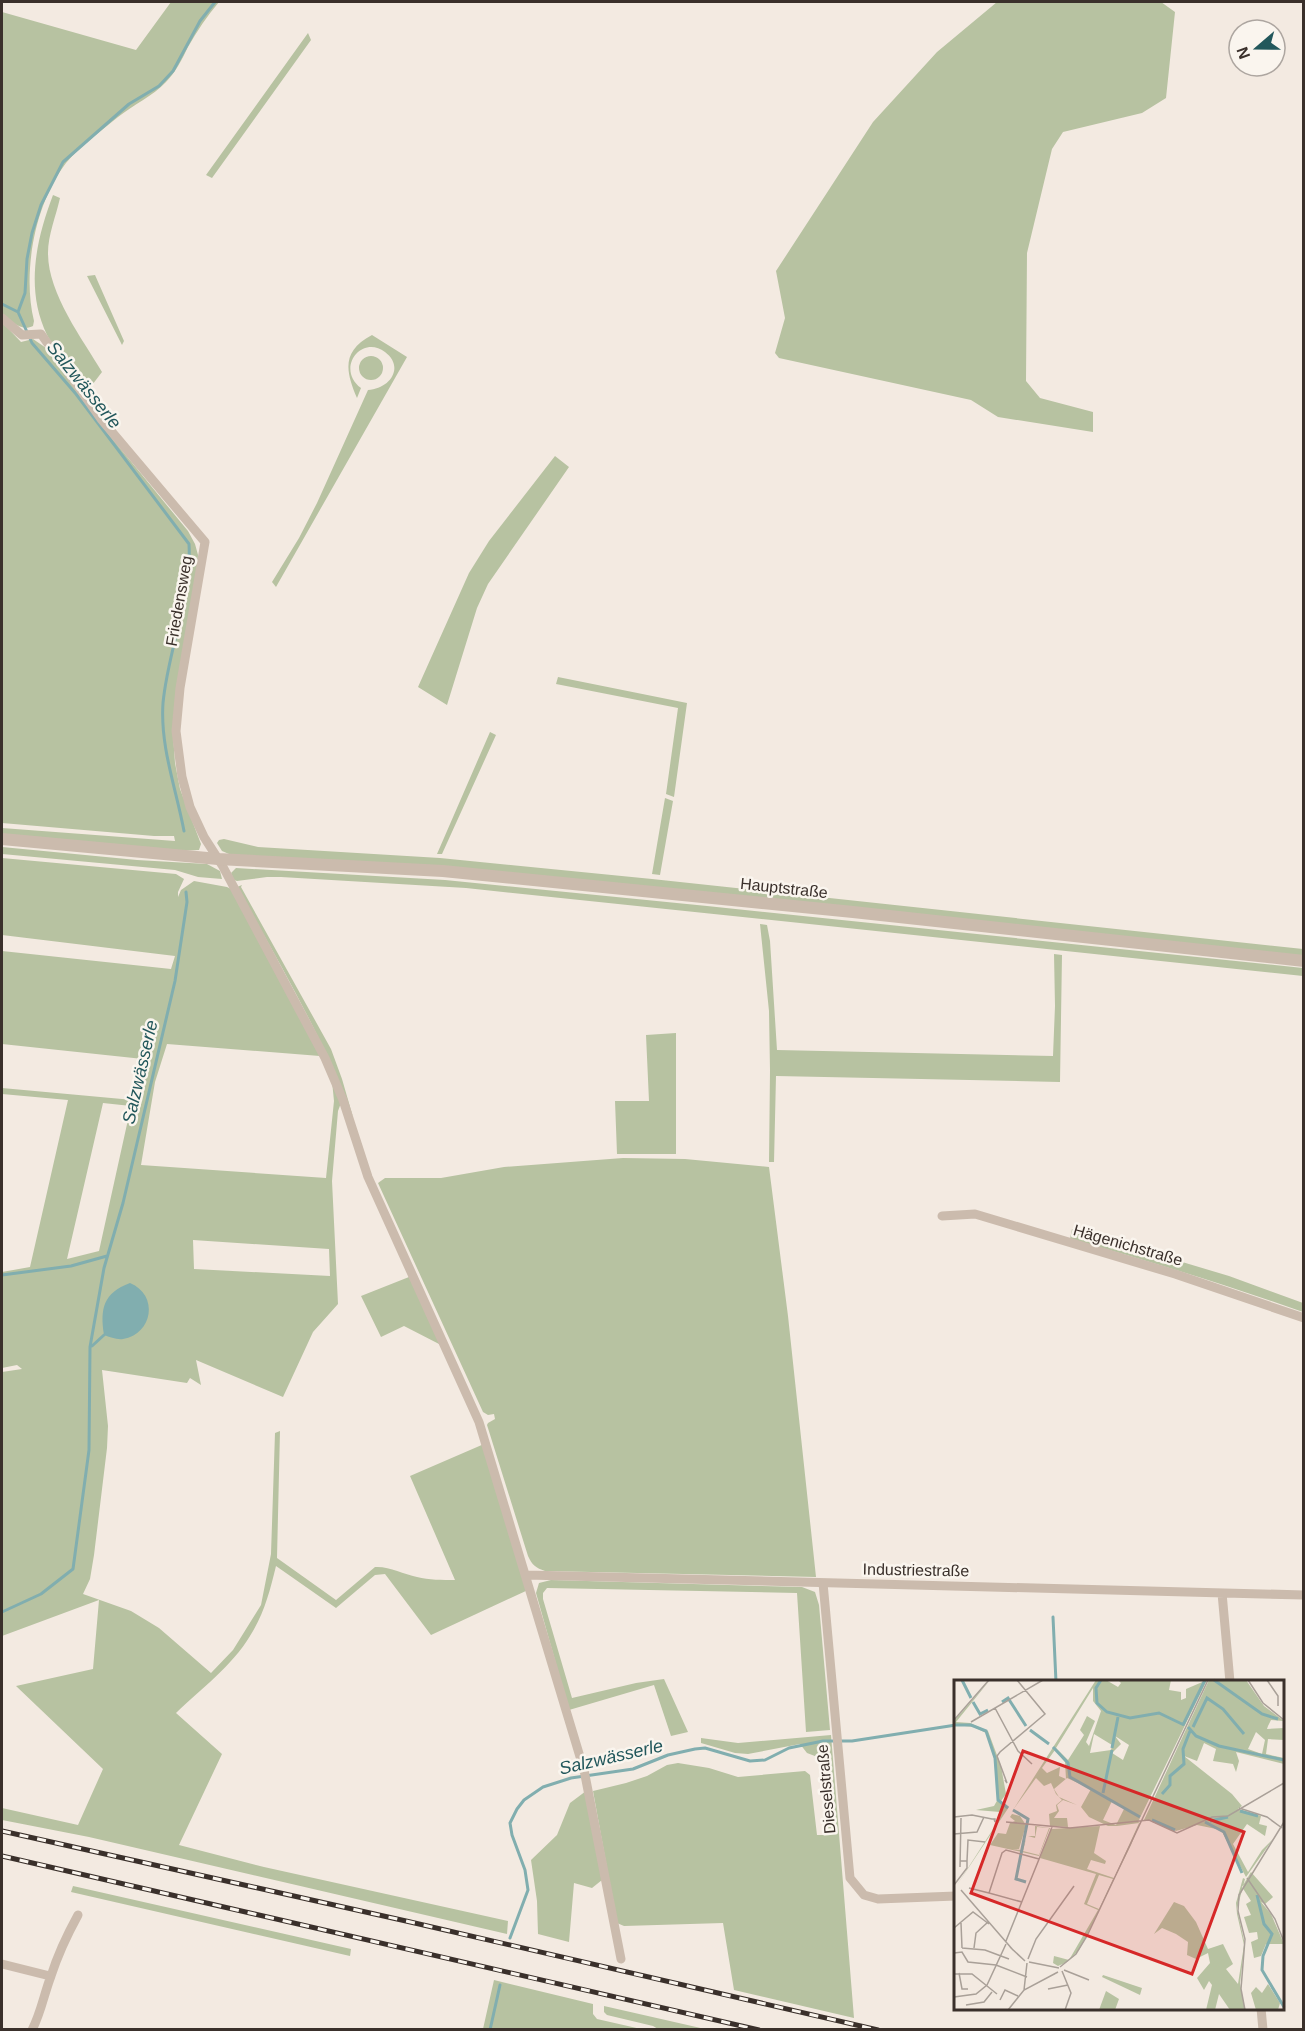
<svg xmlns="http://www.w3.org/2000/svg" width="1305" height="2031" font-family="Helvetica,sans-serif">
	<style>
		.green { fill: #b7c2a1; fill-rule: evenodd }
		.water { fill: #81aeaf }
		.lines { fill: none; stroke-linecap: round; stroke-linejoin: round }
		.stream { stroke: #81aeaf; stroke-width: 3 }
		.minor { stroke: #cbbbad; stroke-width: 9 }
		.tertiary { stroke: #cbbbad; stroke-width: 12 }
		.rail-casing { stroke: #3a302b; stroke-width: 5 }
		.rail { stroke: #faf5ee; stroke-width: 3; stroke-dasharray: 9; stroke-linecap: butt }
		.labels { text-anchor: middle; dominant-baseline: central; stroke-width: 5; stroke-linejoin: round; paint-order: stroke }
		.street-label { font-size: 16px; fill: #3a302b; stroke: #faf5ee }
		.water-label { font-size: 18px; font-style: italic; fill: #22575b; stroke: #faf5ee }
		.inset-river { fill: none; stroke: #81aeaf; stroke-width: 3 }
		.inset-road { fill: none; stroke: #a9a098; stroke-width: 1.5 }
		.view { fill: #d62828; fill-opacity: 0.15; stroke: #d62828; stroke-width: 3 }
		.inset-edge { fill: none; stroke: #3a302b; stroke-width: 3 }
	</style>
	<rect width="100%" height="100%" fill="#f3eae1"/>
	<path class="green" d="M171,2h48c-12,14 -22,29 -31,45 -6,12 -12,25 -22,35 -13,14 -33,23 -48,35 -17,14 -38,29 -52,46 -31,40 -44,109 -32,158l-1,5c-12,6 -22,-5 -31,-12v-302l134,38z
		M997,2h164l14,10 -9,86 -24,15 -79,19 -11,17 -25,104 -1,128 14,17 53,14v20l-95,-15 -27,-17 -192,-42 -4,-5 10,-35 -9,-47 97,-149 64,-70z
		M308,33l3,7 -99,138 -6,-3z
		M53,195l7,3c-4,18 -12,37 -12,55 0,41 34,85 54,119l-16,21c-12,-19 -28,-38 -39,-58 -22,-46 -11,-95 6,-140z
		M95,275l29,66 -2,4 -35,-69z
		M2,322l19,20 12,-3 16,11 57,81 82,100 7,13 3,11 -1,16 -24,163 2,29 5,26 21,55 -2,6 -23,1 -174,-16v-7l173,13 -1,-5h-20l-152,-13z
		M372,335l35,22 -131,230 -4,-5 27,-44 18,-35 51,-113c22,-1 37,-23 17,-38 -23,-18 -50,16 -24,36l-4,10c-12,-28 -15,-47 15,-63z
		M359 368a12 12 0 1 1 24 0a12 12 0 1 1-24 0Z
		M555,456l14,11 -81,117 -11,24 -30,97 -29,-18 51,-114 20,-32z
		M558,677l129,26 -13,94 -8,-3 12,-86 -122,-24z
		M490,732l6,3 -54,119h-5z
		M665,798l8,3 -13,74 -8,-1z
		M224,839l34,8 182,11 212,21 651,70v7l-1074,-102 -7,-3 -5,-8 2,-3z
		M2,847l135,13 70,4 13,7 2,8 -24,-2 -23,-7 -173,-16z
		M2,858l174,16 8,5 -6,13v5l3,-7 13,-9 33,6 4,2 89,167 -153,-12 -12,38 -14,83 185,13 8,-77 -2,-20 9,22 -3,8 -6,70 6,123 -25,28 -30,65 -87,-37 5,25 -11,-7 -3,5 -85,-13 6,56 -1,22 -13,107 -4,24 -7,15 48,17 28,17 52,45 22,-23 28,-45 10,-51 4,-121 5,-2 -3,127 59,42 39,-33c14,-1 28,7 42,10 12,3 25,3 38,3l-45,-104 74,-32 44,146 -97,45 -46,-61 -10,1 -39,33 -60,-42c-6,25 -12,48 -26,70 -18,30 -49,53 -74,77l46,41 -43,91 85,22 244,54 -1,13 -418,-97 -87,-17v-12l76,17 25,-56 -87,-83 77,-17 6,-69 -97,36v-264l20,-3 -5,-4 -15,3v-96l28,-5 38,-167 -66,-6v-6l131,12 10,-41 -141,-15v-93l169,18 4,-13 -173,-21zM103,1103l28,3 -32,145 -32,8zM193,1240l136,9 1,27 -136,-7z
		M236,868l209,12 262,26 596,62v8l-837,-88 -185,-11h-14l-30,4 -3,-1 -3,-7z
		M242,885l-1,2 90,162 11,30 11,38c-31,-82 -74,-154 -116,-230z
		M760,924l7,1 3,16 7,109 276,6 2,-50 -1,-52 8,1 -2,127 -284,-6 -2,86h-5l1,-92 -1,-59z
		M676,1033v121h-59l-2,-53h34l-3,-66z
		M623,1158l62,1 84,8 19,149 28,261 -271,-6c-9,-3 -13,-6 -17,-15l-41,-131 1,-2 7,-4 -1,-5 -6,1 -5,-3 -105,-229 7,-5h56l63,-11z
		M1072,1229l157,47 74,27v9c-76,-27 -154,-51 -233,-73z
		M409,1277l32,68 -37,-19 -23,11 -20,-41z
		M551,1580l251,7 13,5 4,13 11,125 -24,2 -9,-139 -250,-5 -4,5v6l29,99 64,-15 28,-4 24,53 -17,4 -17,-51 -85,25 -33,-117 3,-10z
		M831,1735l23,283 -120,-28 -11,-67 -99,3 -7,-3 -24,-132 33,-8 21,-7 20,-11 11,-2 31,5 29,9 67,-6 5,4 7,60h12l-9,-77 -13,-5 -7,-9 -52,10 -13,-1 -34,-10v-5l37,5z
		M586,1791l16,89 -10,8 -18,-5 -5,59 -31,-8 -1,-33 -6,-41 26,-25 13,-32z
		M73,1886l278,63 -1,7 -279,-64z
		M494,1980l99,24v10l4,5 44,10h-158z
		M604,2006l101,23h-47l-5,-3 -46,-11 -3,-3z"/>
	<path class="water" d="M130,1283c29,12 23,51 -7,56 -6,1 -13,-2 -19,-4 -4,-26 -1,-42 26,-52z"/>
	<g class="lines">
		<path class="stream" d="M2,304l16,8
			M184,831c-8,-43 -24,-84 -21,-128 5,-54 29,-105 26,-159l-113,-150 -44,-51 -14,-31 7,-19 2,-34 5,-26 9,-28 22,-43 66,-58 30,-18 14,-15 27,-50 15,-19
			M2,1275l69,-9 36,-10
			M92,1346l12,-11
			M2,1612l39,-18 32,-25 16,-119 1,-103 14,-79 19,-65 52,-222 12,-79 -1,-10
			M1053,1617l3,65
			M510,1938l18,-48 -3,-20 -13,-35 -2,-12 7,-14 7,-9 19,-13 28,-9 62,-9 35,-14 27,-6 10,-1 45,13 15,-1 24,-12 34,-7h29l104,-16
			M490,2030l10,-45"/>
		<path class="minor" d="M2,318l20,17 19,-1 60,85 104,123 -25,146 -4,43 6,46 8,30 14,30 18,28 103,193 18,42 25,77 111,245 105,348 37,189
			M942,1216l33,-2 200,60 129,44
			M527,1575l777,20
			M823,1583l27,295 14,17 14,4 78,-3
			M1222,1593l8,89
			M2,1964l48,12
			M1261,2008l2,22
			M32,2030c9,-17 12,-36 19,-54 7,-22 16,-41 27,-61"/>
		<path class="tertiary" d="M2,839l216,20 225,12 410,41 451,49"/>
		<g class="rail-casing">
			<path id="rail" d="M2,1831l404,90 472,109
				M2,1856l757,174"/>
		</g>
		<use href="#rail" class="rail"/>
	</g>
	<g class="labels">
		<g class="street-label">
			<text transform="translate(179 601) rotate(-80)">Friedensweg</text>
			<text transform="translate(784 888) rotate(6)">Hauptstraße</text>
			<text transform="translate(1128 1245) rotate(16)">Hägenichstraße</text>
			<text transform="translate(916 1570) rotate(1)">Industriestraße</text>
			<text transform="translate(826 1789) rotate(-95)">Dieselstraße</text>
		</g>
		<g class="water-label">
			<text transform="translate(84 385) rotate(51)">Salzwässerle</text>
			<text transform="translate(140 1072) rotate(-77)">Salzwässerle</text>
			<text transform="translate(611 1757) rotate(-13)">Salzwässerle</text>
		</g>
	</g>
	<g transform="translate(954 1680)">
		<rect width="330" height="330" fill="#f3eae1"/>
		<path d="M36,0l-34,42 14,1 18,8 13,35 5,28 -5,7 8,6 -52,78 40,-62 3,-11 -24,-2 18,-4 4,-7 -4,-41 -8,-25 -12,-6 -19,-2 -1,3v-7zM142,0h10l12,7 3,-4 -3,-3h53l-2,10 12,2v8l5,-2v-9l21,-9 -69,142 2,1 -9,22 -46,94 -6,11 -12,12 -9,4 -5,-3 1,-7 15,4 29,-50 -14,-6 12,-30 -56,-16 11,-29 49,-3 -6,27 12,8 -1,3 -14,-4 -4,9 27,9 25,-55 -22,3h-9l-19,-9 -8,-10 10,-18 -24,-11 -13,11 5,8 18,8 -14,-5 -6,5 2,6 -5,7h13l1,9 -18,-1 -1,-12 8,-3 -1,-6 6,-5 -6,-6 -5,-11 -7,3 -8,-8 -23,32zM139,8v13l8,10 -12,35 -3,-4 9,-21 -8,-5 -7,14 4,5 -16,25 -12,-12zM140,54l18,11 -1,5 -21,3zM161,56l14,9 -6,15 -11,-7 9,-9zM101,70l10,12 1,17 -7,-3 1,-9 -13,6 -5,-5zM158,121l12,8 -8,16 -13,-5zM145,195l14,4 -14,30 -12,-5zM255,0h37l18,26 20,15 -13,-1 -3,6 -1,3 17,-1v12l-16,-1 -2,15 18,4v6l-48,-12 3,9 -3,11 -3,-8 -20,-3 3,-12 -12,-6 -7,18 -13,-5 48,38 10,12 -4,3 23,7 -2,8 8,2 -2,10 -18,-12 -14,20 15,28 14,-22 11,-11 -27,38 -25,-47 -24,-5 -21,6 -19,-10 -13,-1zM302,52l9,8 -3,14 -14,-5zM58,134l8,2 6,9 -7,24h-7l10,1 4,-11 -3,12 16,4 10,-27 -12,-1 -2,11 -7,-2h7v-10l15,2 -11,28 -49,-11 8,-12 8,1 4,-11 5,-2 -5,-4zM297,192l22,25 -8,7 -4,-2 10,12 13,30h-18l-5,12 -7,2 -3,-16 7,-3 -1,-7 -8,1 -5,-16 7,-2 -5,-11 5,-3 -9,-14zM289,198l2,1 -8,30 7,31v11l-4,32 5,27h-15l-11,-16 -4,16h-9l6,-25 -3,-4 -5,9 -7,-12 13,-15 -2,-10 -12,6 -9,-4 1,-13 -12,-8 -14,-6 -8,6 20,-32 10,4 12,16 12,27 15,-5 10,20 -7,5 12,15 6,-39 -7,-31 -1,-11zM149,295l39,13 -2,7 -38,-18zM314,304l12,19 -2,7h-22l-5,-17 5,-6 6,6zM152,311l13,8 -4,11h-16z" fill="#b7c2a1" fill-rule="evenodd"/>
		<path class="inset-river" d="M8,0l9,18M147,0l-5,8 1,15 10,9 23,6 29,-5 25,12M260,0l48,34 16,5M19,22l7,12 8,-4M48,22l6,-4 18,28M0,45h17l15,6 9,27 3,42 10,8M229,45l22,-45M234,47l8,9 23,10 65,14M239,47l14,-29 16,11 21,25M76,50l19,14M99,67l15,16 2,14 70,40M158,68l6,-31M149,113l9,-43M208,114l8,-9v-9l14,-12 -1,-15 7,-18M59,130l15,9 -12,60 10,3M286,131l18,5M198,140l23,10M256,141l18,-4M251,142l19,10 18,41M303,215l7,29 8,10 -9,22 -1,14 22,37"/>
		<path class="inset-road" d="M294,0l15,23 21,17M313,0l11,16v10M41,28l23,43 14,13M0,40l35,-40M17,42l72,-42M51,100l2,3 -10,-27 3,-4 45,-38 -28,-34M285,128l28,9 15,11M0,137l18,-2 20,4h3v3l-1,-3M52,142l64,6 79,-8 28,13 35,-16 16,-1 56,-33M0,154l23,-2 7,-15M6,181h7l1,-21 17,2M6,187l1,-49M293,198l28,41 9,23M0,205l13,-17v-7M15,208l20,5M7,210l52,60M68,222l-33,-9 13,-40 4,-3 33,9M7,243l1,25M0,248l19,-16 16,12M52,261l46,-114M56,267l15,14M8,268l23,2 24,9M20,268l2,-15 12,-11M0,273l8,-1 6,10 28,3 31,12M74,279l8,-20 38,-53M75,282l30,6M106,287l16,-13 11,-18 121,-256M110,290l25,10M108,291l9,22 -6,17M5,293l3,16h6M0,294h18l25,20M94,309l20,-4M70,310l3,-27M0,317l22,-3 11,-9 19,-41M46,320l5,-10 13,6M12,325l18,-3 8,-10M54,330l16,-20 34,-18M291,330l-4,-21 4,-50 -7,-28 1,-16 45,-73"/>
		<path class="view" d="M69,71l221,81 -52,142 -221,-81z"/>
		<rect width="330" height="330" class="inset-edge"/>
	</g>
	<rect width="1305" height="2031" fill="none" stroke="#3a302b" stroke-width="6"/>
	<g transform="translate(1257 48) rotate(250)"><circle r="28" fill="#faf5ee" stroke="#ada6a0" stroke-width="1.5"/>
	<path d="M0-4.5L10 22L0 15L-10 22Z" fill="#22575b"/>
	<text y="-9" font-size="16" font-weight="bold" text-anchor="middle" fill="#3a302b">N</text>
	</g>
</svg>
